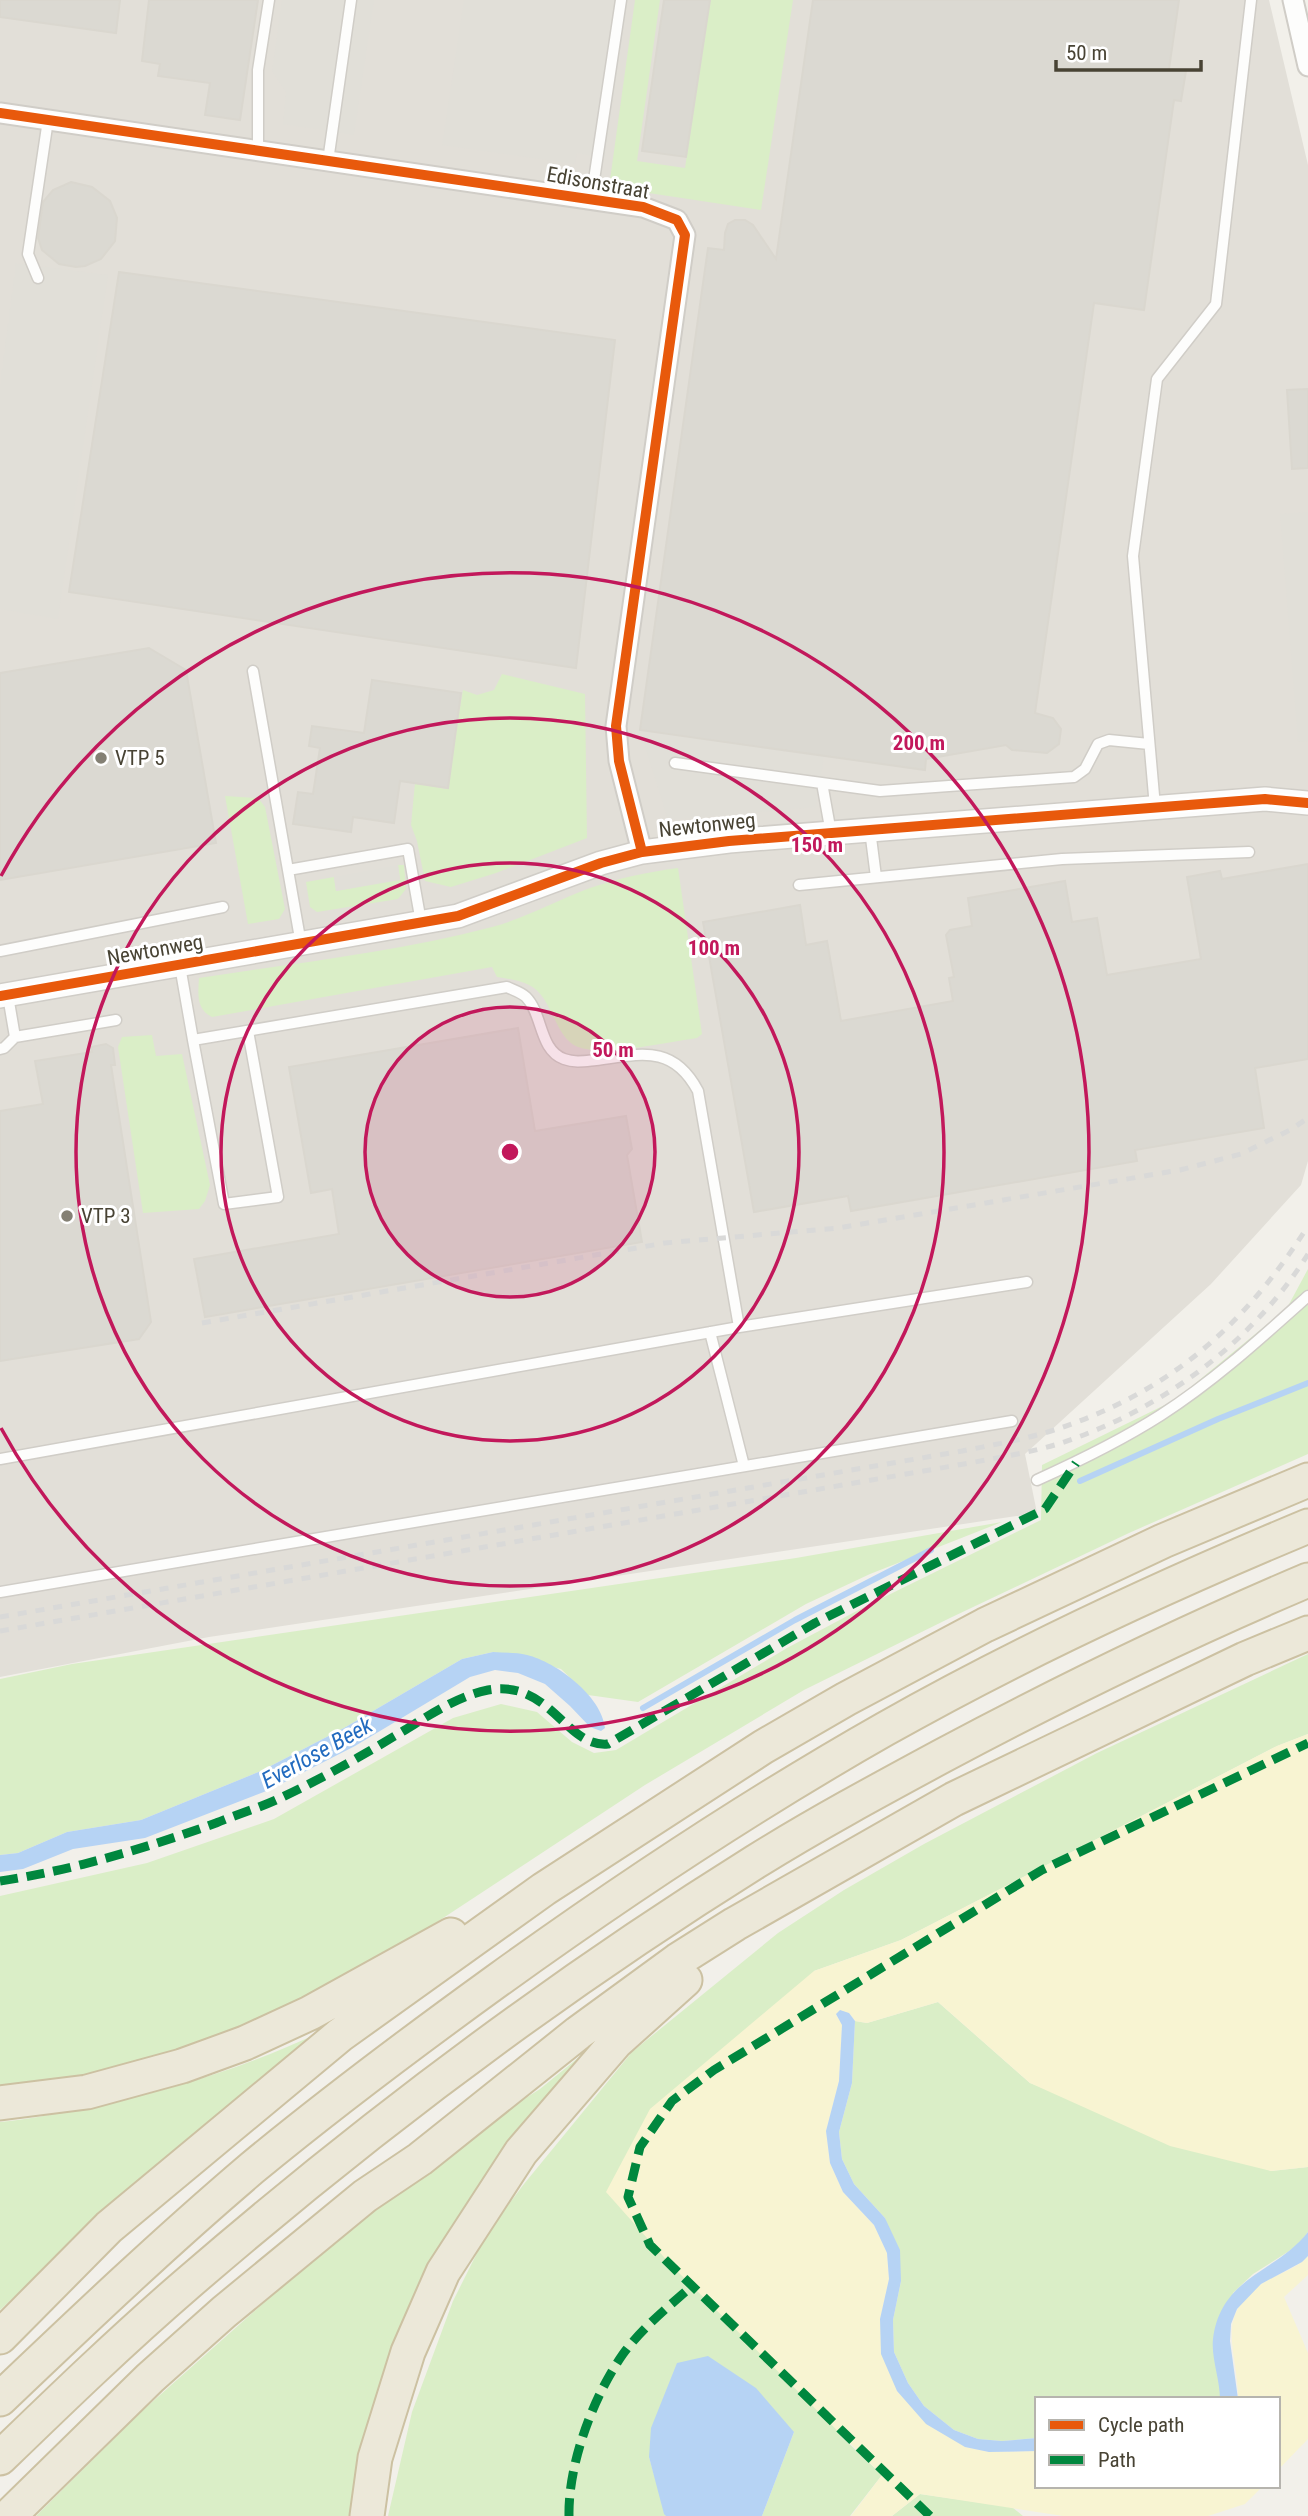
<svg xmlns="http://www.w3.org/2000/svg" width="1308" height="2516" font-family="'Roboto Condensed',sans-serif">
	<style>
		.industrial { fill: #e2dfd8 }
		.green { fill: #daeec7 }
		.sand { fill: #f8f4d2 }
		.parking { fill: #e1dfd8 }
		.water { fill: #b6d3f4 }
		.lines { fill: none; stroke-linecap: round; stroke-linejoin: round }
		.stream { stroke: #b6d3f4; stroke-width: 6 }
		.building { fill: #dbd9d2; stroke: #dad7cf; stroke-width: 2 }
		.service-casing { stroke: #d0cdc7; stroke-width: 13 }
		.minor-casing { stroke: #d0cdc7; stroke-width: 23 }
		.tertiary-casing { stroke: #d0cdc7; stroke-width: 26 }
		.motorway-casing { stroke: #ccc1a2; stroke-width: 37 }
		.service { stroke: #fdfdfc; stroke-width: 10 }
		.minor { stroke: #fdfdfc; stroke-width: 19 }
		.tertiary { stroke: #fdfdfc; stroke-width: 23 }
		.motorway { stroke: #ece8d9; stroke-width: 33 }
		.rail { stroke: #d9d9d8; stroke-width: 5; stroke-dasharray: 9 9; stroke-linecap: butt }
		.quiet { stroke: #00873e; stroke-width: 9; stroke-dasharray: 18 9; stroke-linecap: butt }
		.cycleway-casing { stroke: #fff; stroke-width: 15 }
		.cycleway { stroke: #e8590c; stroke-width: 10 }
		.ring { fill: none; stroke: #c2185b; stroke-width: 3.5 }
		.poi-dot { fill: #848074; stroke: #fff; stroke-width: 2.5 }
		.labels { text-anchor: middle; dominant-baseline: central; stroke-width: 6; stroke-linejoin: round; paint-order: stroke }
		.street-label { font-size: 21px; fill: #484334; stroke: #fff }
		.poi-label { font-size: 21px; fill: #484334; stroke: #fff; text-anchor: start }
		.water-label { font-size: 23px; font-style: italic; fill: #226bbf; stroke: #fff }
		.centre { fill: #c2185b; stroke: #fff; stroke-width: 3.5 }
		.ring-label { font-size: 21px; text-anchor: middle; font-weight: bold; fill: #c2185b; stroke: #fff; stroke-width: 6; stroke-linejoin: round; paint-order: stroke }
	</style>
	<rect width="100%" height="100%" fill="#f2f0ea"/>
	<path class="industrial" d="M0,0h1269l39,165v996l-7,24 -90,99 -186,170 12,59 -828,124 -209,40z"/>
	<path class="green" d="M635,0h25l-23,161 48,7 25,-168h83l-32,210 -152,-23z
		M502,674l83,20 2,144 -91,35 -45,14 -26,-6 -8,-40 -6,-16 4,-42 31,6 17,-99 14,5 17,-5z
		M225,796l33,2 7,9 20,102 -6,10 -31,5z
		M398,865h6l2,24 -8,10 -81,13 -7,-5 -4,-25 28,-5 2,14 64,-12z
		M678,868l24,166 -5,4c-30,4 -93,19 -119,9 -24,-9 -25,-51 -49,-62 -10,-5 -21,-6 -32,-8l-5,-10 -280,50c-16,-8 -14,-23 -13,-39 97,-15 197,-26 293,-51 34,-9 65,-27 98,-39 29,-10 58,-16 88,-20z
		M152,1035l4,21 26,-2 28,131 -5,16 -6,8 -56,4 -25,-166 4,-10z
		M1308,1269v185l-179,79 -179,85 -146,72 -159,95 -287,189 -142,65 -108,31 -51,12 -57,6v-192l147,-33 127,-44 179,-101 48,-14 36,8 35,30 22,11 22,-3 171,-102 79,-42 175,-86 1,-55 133,-65 112,-92z
		M1002,1522l-132,52 -64,30 -168,98 -50,-7 -27,-26 -68,-17 -31,7 -118,69 -83,43 -120,49 -74,12 -49,21 -18,2v-176l72,-15 724,-106z
		M1308,1654v80l-31,12 -376,194 -87,31 27,465 41,39 -32,41h-88l32,-84 -145,25 17,59h-278l24,-104 41,-111 34,-68 37,-49 108,-132 146,-119 66,-43 80,-46 173,-91z
		M938,2002l92,81 241,88 37,-4v65l-11,14 -44,28 -20,19 -13,106h-183v39l-35,3 -24,-2 -24,-9 -30,-24 -16,-23 -14,-31 -1,-32 8,-39 -16,-63 -31,-34 -12,-25 -3,-27 13,-49 3,-62 12,2z
		M323,2031c-115,86 -219,182 -323,279v-188c26,-2 53,-8 79,-13 85,-16 165,-41 244,-78z
		M611,2031l-115,142 -141,343h-319l106,-105 153,-136 98,-82 93,-70 54,-34z
		M920,2494l92,13 11,9h-131z"/>
	<path class="sand" d="M1308,1734v433l-37,4 -101,-25 -140,-63 -92,-81 -71,21 -12,-2 -6,-8 -13,2 6,9 -3,57 -13,50 4,32 13,29 31,33 13,28 2,26 -9,40 17,72 68,56 24,5 48,-1v35h226l-18,18 -37,12h-145l-143,-22 -28,22h-41l31,-41 -211,-210 -65,-73 44,-83 164,-138 87,-31 376,-194z
		M1308,2256v19l-24,22 24,56v86l-30,31v-71h-40c0,-51 -26,-83 28,-118 14,-8 32,-13 42,-25z"/>
	<path class="parking" d="M282,0h92l-20,135 -71,-11 3,-32 -14,-21z
		M464,0h164l-23,158 -28,-5 -2,11 -133,-19z
		M16,263l92,12 -50,344 -58,-10v-224z
		M1308,512v229l-10,1 -18,-228z
		M640,730l184,26 -8,51 -148,13z
		M398,865l2,15 -64,11 -2,-14z"/>
	<path class="water" d="M493,1652c11,1 23,0 34,3 29,7 75,41 78,73l-4,3 -11,-4 -20,-21 -25,-22 -27,-11 -23,-3 -25,7 -115,69 -86,44 -124,48 -72,11 -50,20 -23,3v-17l18,-2 49,-21 74,-12 120,-49 83,-43 118,-69z
		M840,2010l9,3 6,8 -3,62 -13,49 3,27 12,25 31,34 15,32 1,31 -8,39 1,32 14,31 16,23 30,24 24,9 24,2 35,-3v13l-48,1 -24,-5 -39,-23 -29,-33 -16,-37 -1,-35 9,-40 -2,-26 -13,-28 -31,-33 -13,-29 -4,-32 13,-50 3,-56 -6,-11z
		M1308,2232v24l-6,6 -41,22 -24,25 -6,15 -1,17 8,58h-18c0,-20 -9,-41 -7,-60 8,-63 63,-66 95,-107z
		M708,2356l48,32 38,44 -32,84h-96l-2,-2 -15,-57 2,-29 26,-65z"/>
	<g class="lines">
		<path class="stream" d="M1080,1481l138,-62 90,-36
			M643,1708l152,-88 136,-70"/>
	</g>
	<path class="building" d="M0,0h120l-4,33 -116,-16z
		M149,0h109l-18,120 -35,-5 5,-32 -52,-7 2,-12 -18,-3z
		M664,0h46l-24,157 -44,-6z
		M813,0h366l-10,69 17,2 -5,30 -7,-1 -30,210 -50,-7 -59,410 18,5 8,11 -2,15 -12,9 -35,-3 -6,-5 -80,14 -1,11 -285,-40 68,-482 16,2 1,-17 3,-9 7,-4h10l8,5 23,34z
		M71,182l21,5 18,14 7,17 -2,23 -14,18 -16,7 -9,1 -17,-3 -17,-14 -4,-12 5,-36 10,-12z
		M119,272l496,68 -39,328 -507,-76z
		M1308,389v79l-16,1 -5,-79z
		M149,648l37,22 30,173 -216,37v-207z
		M372,680l89,13 -13,95 -48,-7 -6,42 -41,-6 -2,15 -58,-8 5,-32 15,2 7,-46 -11,-2 3,-20 52,7z
		M1308,864v195l-53,9 9,60 -129,22 2,11 -286,50 -3,-15 -94,16 -51,-290 97,-17 6,40 21,-4 14,80 112,-20 -4,-23 5,-1 -8,-42 4,-5 22,-4 -4,-28 97,-17 7,41 25,-4 10,57 94,-16 -14,-82 33,-6 2,8z
		M518,1028l17,103 91,-15 6,33 -5,6 15,87 -437,75 -11,-58 145,-25 -7,-45 -21,4 -22,-126z
		M106,1044l7,4 2,17h-4l40,257 -12,17 -139,22v-250l43,-7 -8,-43 57,-9 -1,-5z"/>
	<g class="lines">
		<g class="service-casing">
			<path id="service" d="M258,151v-81l11,-70
				M328,161l23,-161
				M591,200l30,-200
				M38,278l-10,-24 20,-134
				M253,671l48,273
				M675,763l205,28 194,-14 11,-8 13,-25 11,-4 40,4
				M822,783l9,50
				M1155,807l-22,-251 24,-177 59,-75 35,-304
				M870,830l6,47
				M288,870l120,-21 13,73
				M799,885l263,-26 187,-7
				M0,951l223,-44
				M180,966l13,74 314,-53c6,3 14,5 19,10 17,17 13,53 38,62 11,4 21,2 32,1 45,-6 77,-16 102,31l41,236
				M8,996l7,41
				M193,1040l31,164 54,-7 -30,-166
				M0,1049l4,-1 11,-11 101,-17
				M710,1332l34,134
				M0,1459l739,-132 288,-45
				M1037,1480c42,-19 85,-40 124,-65 53,-34 100,-77 147,-119
				M0,1592l1012,-171"/>
		</g>
		<g class="minor-casing">
			<path id="minor" d="M1293,0l15,66
				M0,113l643,94 34,13 8,15 -69,491 3,35 23,91"/>
		</g>
		<g class="tertiary-casing">
			<path id="tertiary" d="M0,996l458,-80 143,-53 41,-11 87,-11 536,-42 43,4"/>
		</g>
		<g class="motorway-casing">
			<path id="motorway" d="M0,2103l87,-11 95,-26 63,-23 65,-30 141,-78
				M0,2337l109,-110 231,-192 204,-146 219,-142 83,-48 139,-74 178,-84 145,-61
				M0,2399c83,-79 165,-157 252,-231 80,-66 163,-128 246,-188 125,-90 253,-175 387,-251 136,-77 279,-143 423,-203
				M0,2458c61,-59 122,-118 187,-174 178,-154 368,-297 568,-422 61,-38 124,-72 187,-106 120,-64 241,-123 366,-176
				M9,2516l141,-138 74,-66 141,-116 55,-37 158,-126 100,-73 57,-36 219,-125 291,-140 63,-26
				M367,2516l8,-58 33,-106 35,-80 78,-120 95,-110 69,-62"/>
		</g>
		<use href="#service" class="service"/>
		<use href="#minor" class="minor"/>
		<use href="#tertiary" class="tertiary"/>
		<use href="#motorway" class="motorway"/>
		<path class="rail" d="M202,1323l463,-80 173,-15 342,-58 61,-16 49,-24 18,-12
			M0,1617l962,-166c30,-6 60,-11 89,-20 116,-37 192,-103 257,-205
			M0,1631l964,-167c32,-6 64,-11 94,-20 100,-32 194,-100 250,-190"/>
		<path class="quiet" d="M0,1881c74,-11 146,-33 216,-58 19,-8 40,-14 60,-23 39,-18 79,-40 117,-63 30,-17 60,-40 95,-47 63,-11 77,58 120,54l207,-121 230,-114 31,-46
			M569,2516c-1,-52 24,-119 54,-162 19,-26 45,-47 69,-68
			M930,2516l-280,-271 -22,-48 12,-50 32,-46 42,-31 328,-200 266,-127"/>
		<g class="cycleway-casing">
			<path id="cycleway" d="M0,113l643,94 34,13 8,15 -69,491 3,35 23,91
				M0,996l458,-80 143,-53 41,-11 87,-11 536,-42 43,4"/>
		</g>
		<use href="#cycleway" class="cycleway"/>
	</g>
	<circle cx="510" cy="1152" r="145" fill="#c2185b" fill-opacity=".12"/>
	<g class="ring">
		<circle cx="510" cy="1152" r="145"/>
		<circle cx="510" cy="1152" r="289"/>
		<circle cx="510" cy="1152" r="434"/>
		<path d="M1 876A579 579 0 1 1 1 1428"/>
	</g>
	<g class="poi-dot">
		<circle cx="101" cy="758" r="7"/>
		<circle cx="67" cy="1216" r="7"/>
	</g>
	<g class="labels">
		<g class="street-label">
			<text transform="translate(598 183) rotate(10)">Edisonstraat</text>
			<text transform="translate(707 825) rotate(-6)">Newtonweg</text>
			<text transform="translate(155 950) rotate(-10)">Newtonweg</text>
		</g>
		<g class="poi-label">
			<text x="115" y="758">VTP 5</text>
			<text x="81" y="1216">VTP 3</text>
		</g>
		<g class="water-label">
			<text transform="translate(317 1753) rotate(-29)">Everlose Beek</text>
		</g>
	</g>
	<circle cx="510" cy="1152" r="10" class="centre"/>
	<g class="ring-label">
		<text x="919" y="750">200 m</text>
		<text x="817" y="852">150 m</text>
		<text x="714" y="955">100 m</text>
		<text x="613" y="1057">50 m</text>
	</g>
	<rect x="1035" y="2397" width="245" height="91" fill="#ffffff" stroke="#b6b4ae" stroke-width="2"/>
	<rect x="1049" y="2420" width="35" height="10" fill="#e8590c" stroke="#b6b4ae" stroke-width="2"/>
	<text x="1098" y="2432" font-size="21" fill="#484334">Cycle path</text>
	<rect x="1049" y="2455" width="35" height="10" fill="#00873e" stroke="#b6b4ae" stroke-width="2"/>
	<text x="1098" y="2467" font-size="21" fill="#484334">Path</text>
	<path d="M1056 60v10h145v-10" fill="none" stroke="#484334" stroke-width="3.5"/>
	<text x="1066" y="60" font-size="21" fill="#484334" stroke="#ffffff" stroke-width="5" paint-order="stroke">50 m</text>
</svg>
